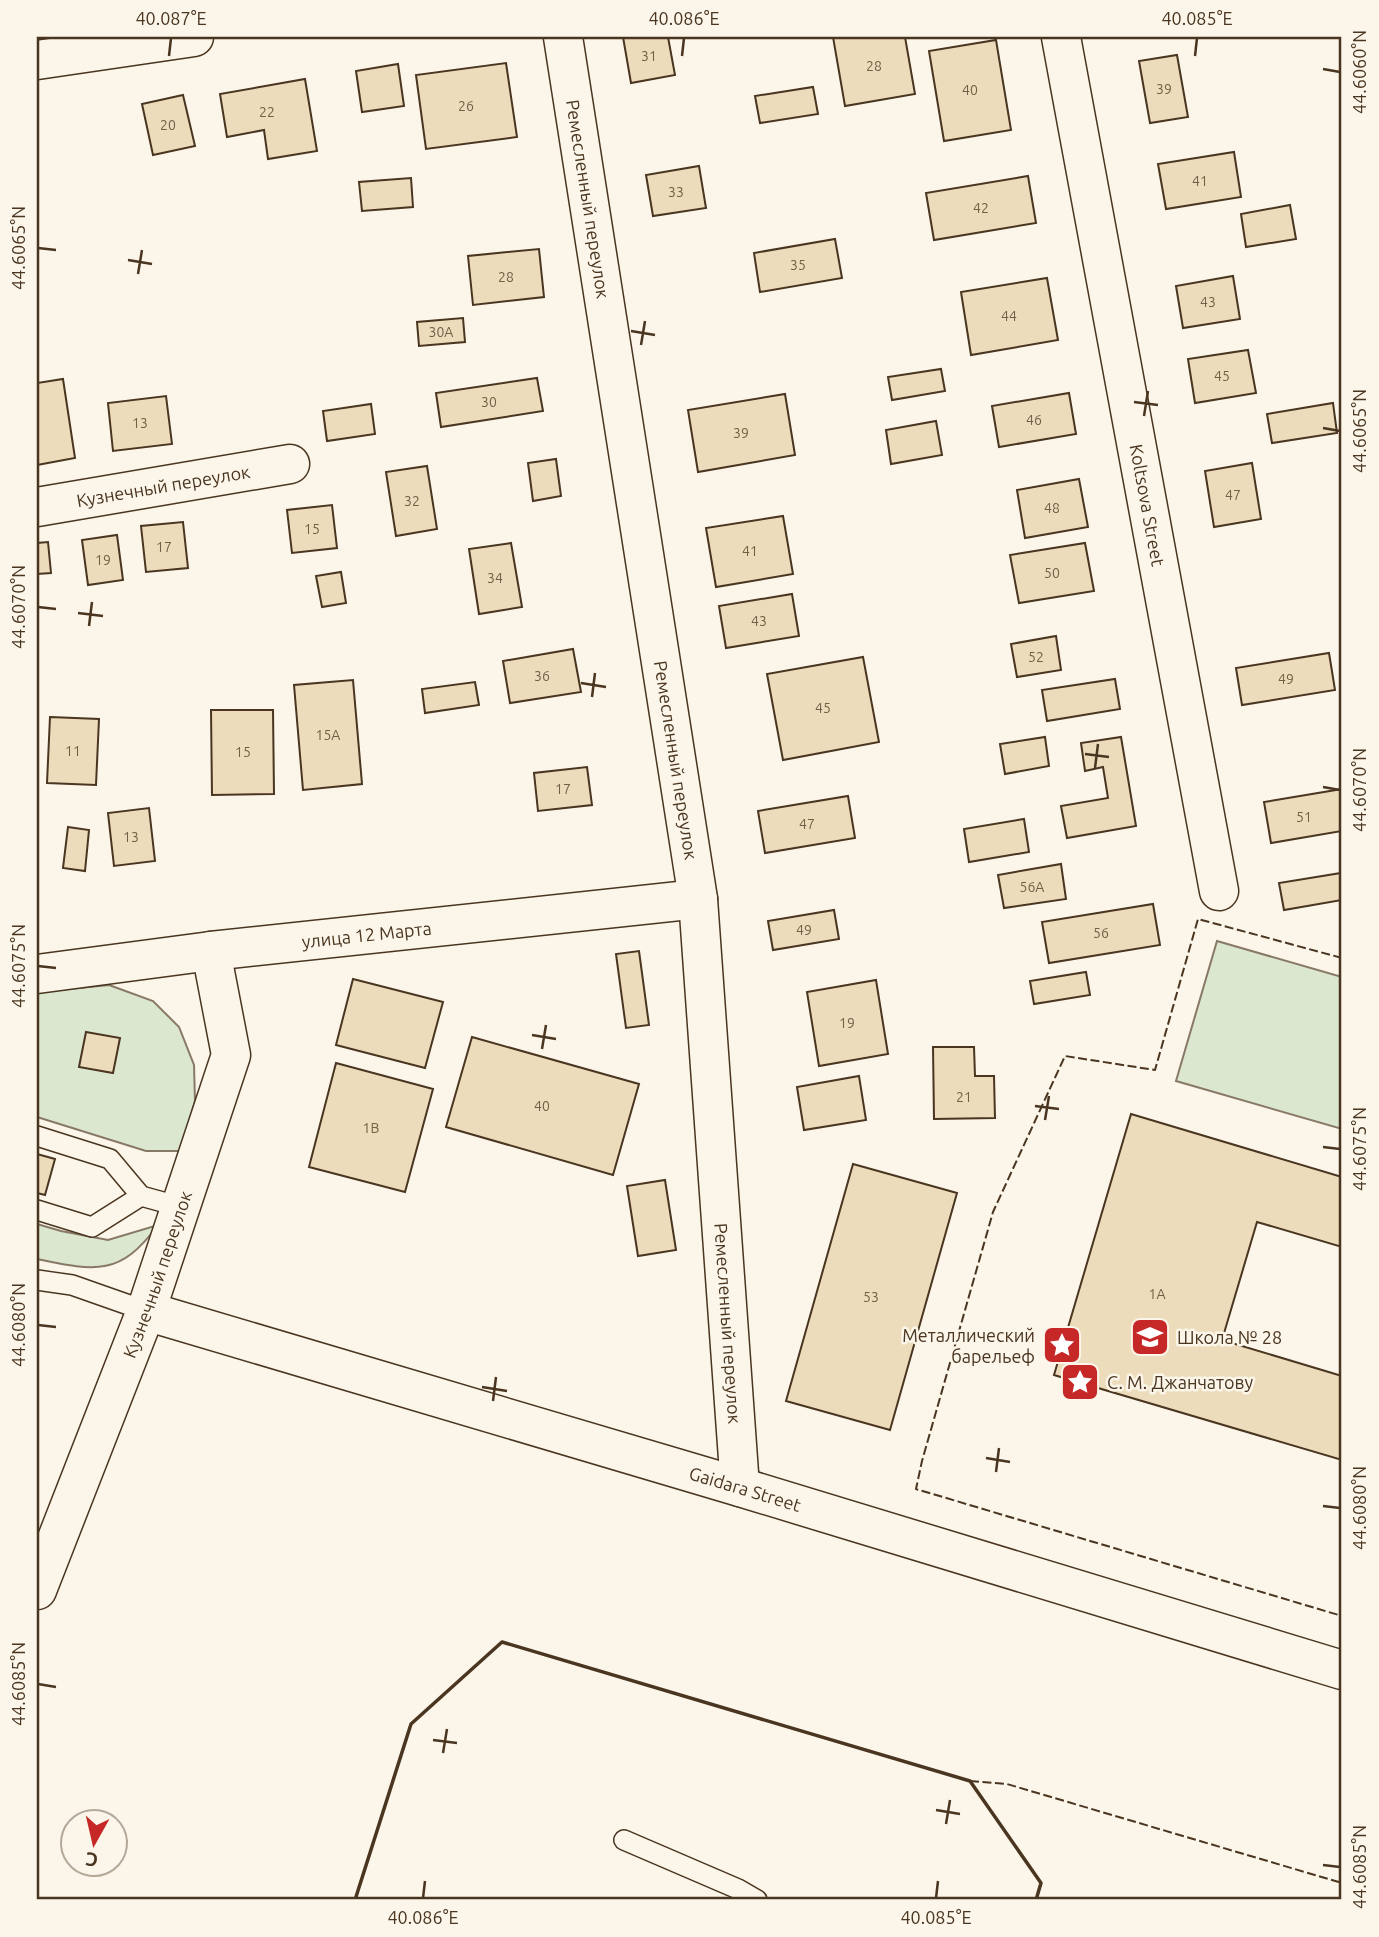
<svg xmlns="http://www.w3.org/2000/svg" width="1379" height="1937" font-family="Ubuntu,sans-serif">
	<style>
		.green { fill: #dce7d0; stroke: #887966; stroke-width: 2 }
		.building { fill: #ecdcbc; stroke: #4a3520; stroke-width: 2 }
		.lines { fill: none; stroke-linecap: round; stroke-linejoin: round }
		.service-casing { stroke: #4a3520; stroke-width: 22 }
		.minor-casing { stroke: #4a3520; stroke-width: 41 }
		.tertiary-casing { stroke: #4a3520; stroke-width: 41 }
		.service { stroke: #fbf6e9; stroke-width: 19 }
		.minor { stroke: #fbf6e9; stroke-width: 38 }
		.tertiary { stroke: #fbf6e9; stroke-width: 38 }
		.fence { stroke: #4a3520; stroke-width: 2; stroke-dasharray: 9 3.5; stroke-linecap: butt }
		.wall { stroke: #4a3520; stroke-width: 3.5 }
		.ticks { fill: none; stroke: #4a3520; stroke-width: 2.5 }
		.labels { text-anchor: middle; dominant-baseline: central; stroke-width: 5; stroke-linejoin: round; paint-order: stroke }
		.number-label { font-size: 14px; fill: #725f47 }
		.street-label { font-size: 18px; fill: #4a3520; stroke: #fbf6e9 }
		.poi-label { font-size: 18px; fill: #4a3520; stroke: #fbf6e9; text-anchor: start }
		.neatline { fill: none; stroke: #4a3520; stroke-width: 2.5 }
		.ticks-label { font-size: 18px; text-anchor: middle; fill: #4a3520 }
	</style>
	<rect width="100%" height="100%" fill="#fbf6e9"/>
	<path class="green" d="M1217,941l125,36v152l-166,-48z
		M109,985l44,16 26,26 15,38 1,36 -14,50h-35l-109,-34v-125z
		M37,1224l24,7 47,9 50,-15c-38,52 -63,46 -121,34z"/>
	<path class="building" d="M623,37h45l7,38 -44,8z
		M833,37h72l10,57 -70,12z
		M996,40l15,90 -67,11 -15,-90z
		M1177,55l11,62 -38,6 -11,-62z
		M506,63l11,74 -91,12 -10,-74z
		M398,64l6,42 -42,6 -6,-41z
		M305,79l12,72 -49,8 -4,-29 -37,7 -7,-43z
		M813,87l5,27 -58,9 -5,-27z
		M183,95l12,51 -42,9 -11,-51z
		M1234,152l7,45 -75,12 -8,-45z
		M699,166l7,42 -53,8 -7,-41z
		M1028,176l8,47 -102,17 -8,-47z
		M411,178l2,29 -51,4 -3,-29z
		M1290,205l6,34 -50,8 -5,-33z
		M835,239l7,39 -82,14 -6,-39z
		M539,249l5,48 -71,8 -5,-49z
		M1233,276l7,43 -57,9 -7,-42z
		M1047,278l11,62 -87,15 -10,-63z
		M463,318l2,24 -46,4 -2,-24z
		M1248,350l8,43 -61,10 -7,-44z
		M941,369l4,22 -53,9 -4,-23z
		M537,378l6,33 -102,16 -5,-34z
		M63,379l12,79 -38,7v-82z
		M1069,393l7,41 -77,13 -7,-41z
		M785,394l10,61 -97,17 -10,-62z
		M166,396l6,48 -59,7 -5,-48z
		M1333,403l4,30 -65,10 -5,-29z
		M371,404l4,30 -48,7 -4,-30z
		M936,421l6,34 -51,9 -5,-34z
		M556,459l5,37 -28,5 -5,-38z
		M1252,463l9,56 -47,8 -9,-56z
		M427,466l10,63 -41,7 -10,-64z
		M1079,479l9,48 -63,11 -8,-48z
		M332,505l5,43 -45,5 -5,-43z
		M783,516l10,58 -77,13 -10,-59z
		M183,522l5,46 -42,4 -5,-46z
		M117,535l6,45 -35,5 -6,-45z
		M48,542l3,31 -14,1v-31z
		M511,543l11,64 -43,7 -10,-65z
		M1085,543l9,48 -75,12 -9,-48z
		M341,572l5,31 -24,4 -6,-31z
		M792,594l7,42 -73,12 -7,-42z
		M1056,636l5,34 -44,7 -6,-33z
		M573,649l8,43 -71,11 -7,-42z
		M1329,653l6,37 -93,15 -6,-37z
		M863,657l16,85 -96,18 -16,-86z
		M1115,679l5,30 -73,12 -5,-31z
		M353,680l9,104 -59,6 -9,-105z
		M475,682l4,23 -54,8 -3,-24z
		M211,710h62l1,84 -62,1z
		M50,717l49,2 -3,66 -49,-2z
		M1045,737l4,29 -44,8 -5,-30z
		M1121,737l15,89 -69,12 -6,-32 47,-8 -5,-31 -18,4 -4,-28z
		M587,767l5,38 -54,6 -4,-38z
		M1342,789v42l-71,12 -7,-41z
		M848,796l7,42 -90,15 -7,-42z
		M149,808l6,53 -41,5 -6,-53z
		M1024,819l5,33 -60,10 -5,-33z
		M68,827l21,3 -4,41 -22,-3z
		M1061,864l5,35 -62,9 -6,-33z
		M1341,873l1,27 -58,10 -5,-27z
		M1153,904l7,41 -111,18 -7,-41z
		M834,910l5,29 -66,11 -5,-29z
		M639,951l10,74 -23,3 -10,-74z
		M1086,972l4,23 -56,9 -4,-23z
		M353,979l90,23 -18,66 -89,-23z
		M876,980l12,74 -69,12 -12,-74z
		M86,1032l34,6 -7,35 -34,-6z
		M472,1037l167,47 -26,91 -167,-48z
		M933,1047h41l1,29h19l1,42 -61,1z
		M336,1063l97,26 -28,103 -96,-25z
		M859,1076l7,44 -62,10 -7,-43z
		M1131,1114l211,63v70l-85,-25 -35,118 120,36v84l-288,-85z
		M37,1154l18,5 -10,36 -8,-2z
		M853,1164l104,29 -67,237 -104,-29z
		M665,1180l11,70 -38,6 -11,-70z"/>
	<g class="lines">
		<g class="service-casing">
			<path id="service" d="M37,1136l73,23 31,37
				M37,1210l55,17 49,-31 40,11
				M37,1280l35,5 74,26
				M624,1840l114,49 19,11"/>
		</g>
		<g class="minor-casing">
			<g id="minor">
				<path id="s1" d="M563,37l135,862 42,588"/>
				<path id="s2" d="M1061,37l158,854"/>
				<path id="s3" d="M37,507l253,-43"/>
				<path id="s4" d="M37,974l174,-23 487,-52"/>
				<path id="s5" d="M146,1311l594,176 602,183"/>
				<path id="s6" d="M37,1590l109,-279 85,-256 -20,-104"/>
			</g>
		</g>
		<g class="tertiary-casing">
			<path id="tertiary" d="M37,60l157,-23"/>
		</g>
		<use href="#service" class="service"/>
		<use href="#minor" class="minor"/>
		<use href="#tertiary" class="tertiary"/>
		<path class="fence" d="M1342,958l-144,-39 -43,151 -90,-14 -72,156 -71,249 -6,28 426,127
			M970,1781l37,3 335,99"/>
		<path class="wall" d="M355,1900l56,-176 91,-82 468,139 71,102 -5,17"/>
	</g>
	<path class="ticks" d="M169,56l2,-18M682,56l2,-18M1195,56l2,-18M1323,69l17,3M38,248l18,2M128,260l24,4M138,274l4,-24M631,331l24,4M641,345l4,-24M1134,402l24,3M1144,416l4,-25M1323,428l17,3M38,607l18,2M78,613l25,3M89,626l3,-24M581,683l25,4M592,697l3,-24M1085,754l24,3M1095,768l3,-24M1323,787l17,3M38,966l18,2M532,1035l24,4M542,1049l4,-24M1035,1106l24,3M1045,1120l4,-24M1323,1147l17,2M38,1325l18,2M482,1387l25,4M493,1401l3,-24M986,1458l24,4M996,1472l3,-24M1323,1506l17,2M38,1684l18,3M433,1740l24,3M443,1753l4,-24M936,1810l24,4M946,1824l4,-24M1323,1865l17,2M423,1898l2,-17M936,1898l2,-17"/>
	<defs>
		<g id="school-square" transform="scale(2.0125)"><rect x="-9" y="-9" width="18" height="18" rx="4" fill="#c62828" stroke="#fbf6e9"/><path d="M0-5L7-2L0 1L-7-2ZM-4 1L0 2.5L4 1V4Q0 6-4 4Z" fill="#fff"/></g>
		<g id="sight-square" transform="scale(2.0125)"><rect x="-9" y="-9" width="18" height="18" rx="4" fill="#c62828" stroke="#fbf6e9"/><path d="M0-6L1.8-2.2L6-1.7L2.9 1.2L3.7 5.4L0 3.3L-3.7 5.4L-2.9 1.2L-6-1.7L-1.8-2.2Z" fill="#fff"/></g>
	</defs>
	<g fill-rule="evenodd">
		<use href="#school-square" x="1150" y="1337"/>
		<use href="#sight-square" x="1062" y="1345"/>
		<use href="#sight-square" x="1080" y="1382"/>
	</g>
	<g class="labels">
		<g class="number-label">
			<text x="649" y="56">31</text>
			<text x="874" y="66">28</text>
			<text x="1164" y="89">39</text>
			<text x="970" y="90">40</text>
			<text x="466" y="106">26</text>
			<text x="267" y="112">22</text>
			<text x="168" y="125">20</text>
			<text x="1200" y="181">41</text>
			<text x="676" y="192">33</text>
			<text x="981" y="208">42</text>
			<text x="798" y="265">35</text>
			<text x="506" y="277">28</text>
			<text x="1208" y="302">43</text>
			<text x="1009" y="316">44</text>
			<text x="441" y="332">30А</text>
			<text x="1222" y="376">45</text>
			<text x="489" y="402">30</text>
			<text x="1034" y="420">46</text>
			<text x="140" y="423">13</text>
			<text x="741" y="433">39</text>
			<text x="1233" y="495">47</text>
			<text x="412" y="501">32</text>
			<text x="1052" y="508">48</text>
			<text x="312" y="529">15</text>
			<text x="164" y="547">17</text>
			<text x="750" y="551">41</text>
			<text x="103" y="560">19</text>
			<text x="1052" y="573">50</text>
			<text x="495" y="578">34</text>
			<text x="759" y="621">43</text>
			<text x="1036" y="657">52</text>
			<text x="542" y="676">36</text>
			<text x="1286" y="679">49</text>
			<text x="823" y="708">45</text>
			<text x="328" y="735">15А</text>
			<text x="73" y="751">11</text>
			<text x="243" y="752">15</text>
			<text x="563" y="789">17</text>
			<text x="1304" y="817">51</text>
			<text x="807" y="824">47</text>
			<text x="131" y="837">13</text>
			<text x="1032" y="887">56А</text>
			<text x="804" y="930">49</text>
			<text x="1101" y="933">56</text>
			<text x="847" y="1023">19</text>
			<text x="964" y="1097">21</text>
			<text x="542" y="1106">40</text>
			<text x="371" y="1128">1В</text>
			<text x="1157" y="1294">1А</text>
			<text x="871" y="1297">53</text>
		</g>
		<g class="street-label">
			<text stroke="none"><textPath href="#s1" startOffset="164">Ремесленный переулок</textPath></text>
			<text stroke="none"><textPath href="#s3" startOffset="128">Кузнечный переулок</textPath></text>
			<text stroke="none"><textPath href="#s2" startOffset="476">Koltsova Street</textPath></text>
			<text stroke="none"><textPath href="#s1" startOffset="732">Ремесленный переулок</textPath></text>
			<text stroke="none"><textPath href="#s4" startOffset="332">улица 12 Марта</textPath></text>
			<text stroke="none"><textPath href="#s6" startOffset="338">Кузнечный переулок</textPath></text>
			<text stroke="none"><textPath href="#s1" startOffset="1298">Ремесленный переулок</textPath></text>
			<text stroke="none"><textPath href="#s5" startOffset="625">Gaidara Street</textPath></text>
		</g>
		<g class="poi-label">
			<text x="1035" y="1335" text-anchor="end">Металлический<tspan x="1035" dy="21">барельеф</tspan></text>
			<text x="1177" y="1337">Школа № 28</text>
			<text x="1107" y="1382">С. М. Джанчатову</text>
		</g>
	</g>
	<rect width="1379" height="1937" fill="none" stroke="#fbf6e9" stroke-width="77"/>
	<g transform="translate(94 1843) rotate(188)"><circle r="33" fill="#fbf6e9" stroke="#b4a999" stroke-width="2"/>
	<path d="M0-5L12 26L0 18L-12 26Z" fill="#c62828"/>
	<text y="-10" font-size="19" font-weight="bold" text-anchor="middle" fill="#4a3520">С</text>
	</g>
	<rect x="38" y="38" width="1302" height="1860" class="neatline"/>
	<g class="ticks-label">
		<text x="171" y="25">40.087°E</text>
		<text x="684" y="25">40.086°E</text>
		<text x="1197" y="25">40.085°E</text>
		<text transform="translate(1360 72) rotate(-90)" y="6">44.6060°N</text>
		<text transform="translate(19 248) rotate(-90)" y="6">44.6065°N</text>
		<text transform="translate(1360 431) rotate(-90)" y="6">44.6065°N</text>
		<text transform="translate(19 607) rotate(-90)" y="6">44.6070°N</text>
		<text transform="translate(1360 790) rotate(-90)" y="6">44.6070°N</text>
		<text transform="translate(19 966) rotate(-90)" y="6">44.6075°N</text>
		<text transform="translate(1360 1149) rotate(-90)" y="6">44.6075°N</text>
		<text transform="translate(19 1325) rotate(-90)" y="6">44.6080°N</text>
		<text transform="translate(1360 1508) rotate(-90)" y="6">44.6080°N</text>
		<text transform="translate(19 1684) rotate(-90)" y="6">44.6085°N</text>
		<text transform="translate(1360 1867) rotate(-90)" y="6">44.6085°N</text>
		<text x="423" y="1924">40.086°E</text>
		<text x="936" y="1924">40.085°E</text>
	</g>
</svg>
